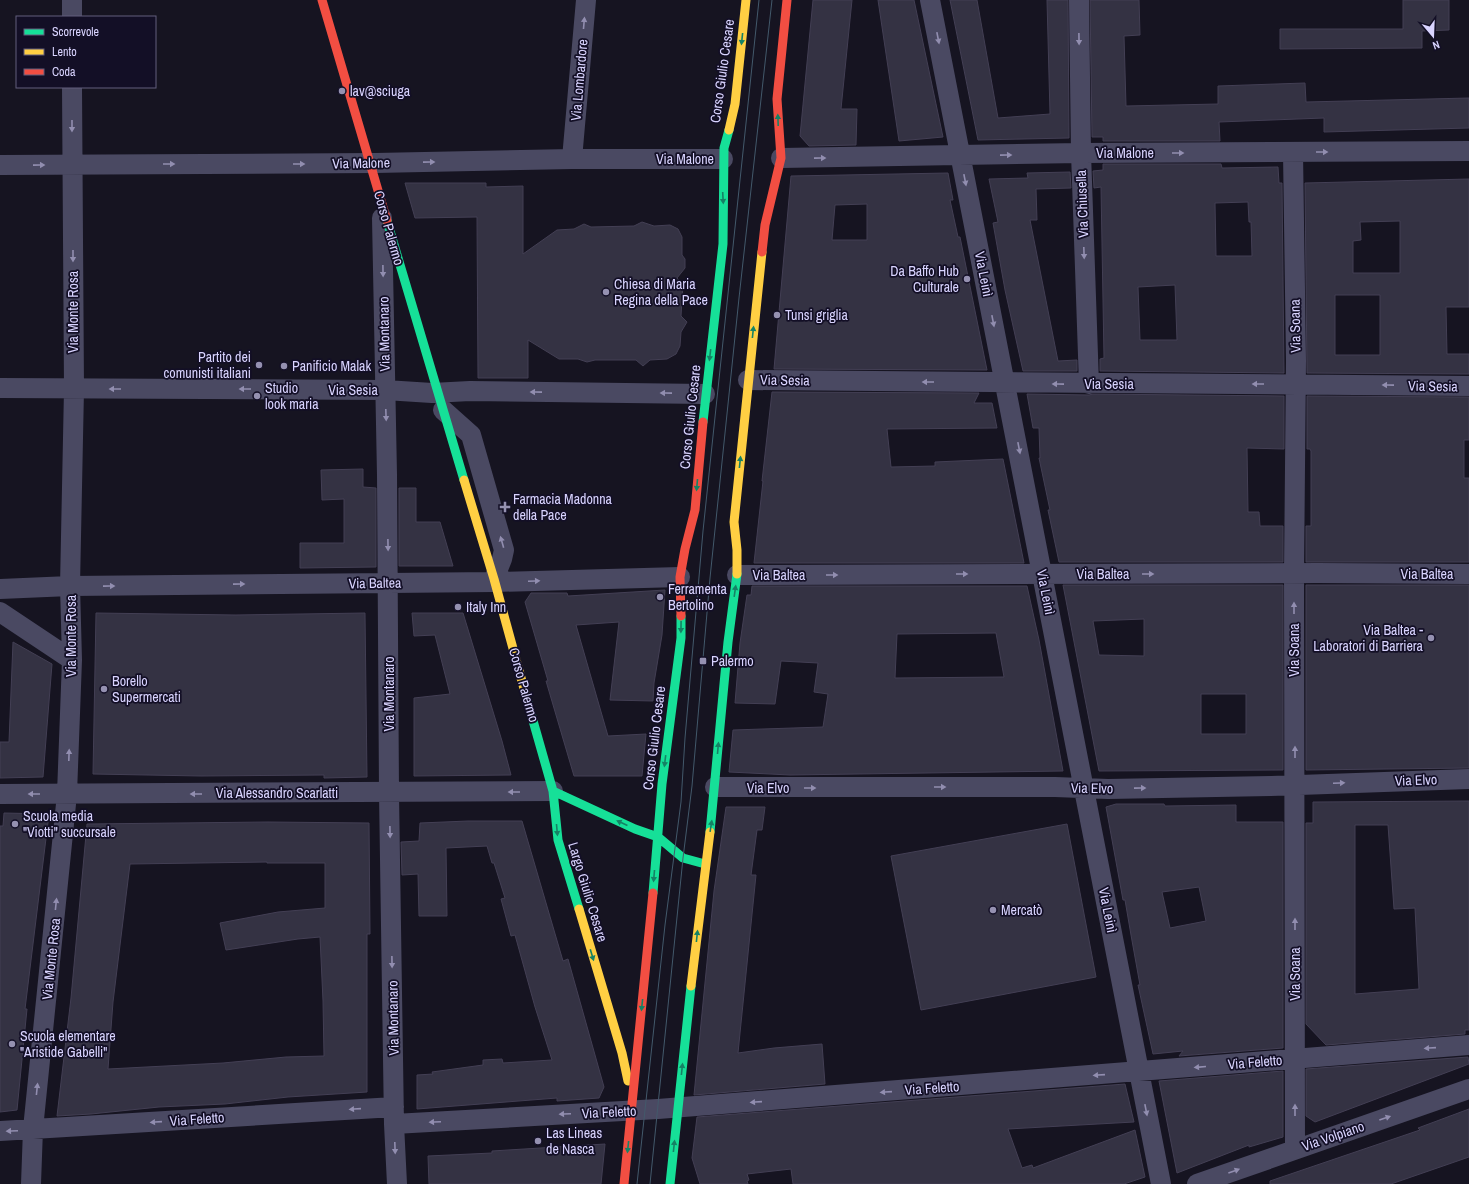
<svg xmlns="http://www.w3.org/2000/svg" width="1469" height="1184" font-family="'Archivo Narrow',sans-serif">
	<style>
		.building { fill: #343243; stroke: #433f54; fill-rule: evenodd }
		.lines { fill: none; stroke-linecap: round; stroke-linejoin: round }
		.street { stroke: #4a4962; stroke-width: 20 }
		.fast { stroke: #16e098; stroke-width: 9 }
		.slow { stroke: #ffcf43; stroke-width: 9 }
		.jam { stroke: #f24e42; stroke-width: 9 }
		.tram { stroke: #43596b; stroke-width: 1 }
		.oneway { fill: #928eb0 }
		.oneway2 { fill: #158265 }
		.poi-dot { fill: #9591b1; stroke: #130f26; stroke-width: 1.5 }
		.labels { text-anchor: middle; dominant-baseline: central; stroke-width: 3.5; stroke-linejoin: round; paint-order: stroke }
		.street-label { font-size: 14px; fill: #d9d4ff; stroke: #130f26 }
		.poi-label { font-size: 14px; fill: #d9d4ff; stroke: #130f26; text-anchor: start }
	</style>
	<rect width="100%" height="100%" fill="#161421"/>
	<path class="building" d="M813,0h39l-11,109h16l-1,36 -47,1 -9,-10z
		M878,0h36l29,137 -44,4z
		M950,0h27l21,118 52,-4 -3,-114h21l1,138 -91,2z
		M1090,0h49l1,35 -16,1 2,70 92,-2v-18l87,-3 1,19 163,-4v30l-145,4v-14l-105,4 1,19h-117v-4h-11z
		M1403,0h46v30l-27,1v17l-142,1v-20h123z
		M1103,164h118l1,4 56,-1 1,16h3l2,190 -184,-2v-12l4,-1 -3,-171 -7,1 -1,-17 10,-1zM1248,202l1,20h2l1,34h-36l-1,-53zM1175,285l2,55h-37l-2,-53z
		M1070,172l1,16 -35,1 1,31h-7l28,141 19,-1v11h-54l-18,-81 -12,-67 5,-1 -9,-43 39,-1 -1,-5z
		M948,173l5,27h-3l8,37h2l27,133 -213,-1 17,-193zM867,204v36h-35l3,-35z
		M1469,179v128h-23l1,47h22v20l-162,-1 -2,-190zM1400,221v52h-47v-32l8,-1 -1,-18zM1335,295h45v60h-45z
		M405,183h81v4l37,-1v68l34,-24 17,-1 10,-5 7,3 43,-1 8,-4 12,4 16,-1 8,4 4,8v18l3,4v9l-8,10 6,6 -2,32 6,6 -6,10 -1,14 -4,8 -9,5 -17,1 -7,6 -7,-6h-41l-8,2 -9,-3h-19l-31,-19v38h-50l-1,-161 -62,1z
		M772,392l207,1 -5,10h18l5,25 -110,1 4,38 44,-1v-4l68,-3 21,104h-270l9,-82h-1z
		M1027,394l62,1 4,-1 191,2v53l-37,-1 1,64h11l1,14h23v36h-224l-11,-52h2l-11,-52h1l-1,-30h-6z
		M1307,396l162,1v43h-5v38h5v84h-163v-36h5v-75l-1,-2h-3z
		M363,469v18l13,1v79l-76,1v-25h44v-44l-22,1 -1,-30z
		M399,488h17v34h24l13,44h-54z
		M1063,585h220v185l-184,1zM1144,619v37l-45,-1 -6,-34zM1201,694h45v40h-45z
		M1306,585h163v183l-163,2z
		M752,586h275l12,54 24,131 -273,4 -61,-3 4,-42 90,-3 5,-33 -14,-2 4,-29 -37,-2 -6,43 -40,-1 5,-60 7,-48h4zM996,633l8,44 -109,1 2,-44z
		M665,590l-3,45 -8,48 -1,18 -43,-1 9,-78 -43,3 32,111 38,-2 -4,42h-68l-28,-95h2l-23,-79 6,-9h36l1,3z
		M96,613l139,2 130,-2 2,164 -43,1v-3l-123,1 -108,-2z
		M412,613h51l39,128 9,34 -97,1v-78l36,-4 -15,-59 -21,1z
		M13,642l39,22 -9,113 -43,1v-36h9z
		M1469,801v229h-4v4l-139,11 -20,-21v-201h7v-21zM1355,825h33l6,84 21,-1 4,81 -64,5z
		M1116,804h48l1,2 71,-1v17h47v226l-104,8 4,-5 -30,3 -15,-69h2l-9,-50 -6,-35h-2l-17,-93zM1199,887l7,34 -36,7 -8,-36z
		M726,807h39l-3,23h-5l-6,45h5l-18,178 36,-5 48,-4 3,40 -131,11 20,-204z
		M4,813l45,1 -24,195h2l-10,101 -17,2v-286h3z
		M468,821h54l41,140 5,-2 36,128 -5,11 -42,3v-3l-140,11v-34l16,-1 -1,-2 51,-7v-5l19,-1 1,4 49,-3 -17,-53 -20,-72 -4,1 -10,-37 4,-1 -11,-35h-2l-5,-17 -41,2 1,68h-28l-1,-42 -16,1 -1,-33 18,-1 1,-18z
		M268,822l101,1 1,111h-3v158l-79,5 -63,7 -66,3 -68,7 -34,2 14,-118 16,-174zM267,862v1h58v45l-47,4 -58,11 6,27 72,-11 22,-2 3,64 1,55 -38,1 -63,6 -115,6 5,-67 17,-138z
		M1067,824l29,153 -175,33 -30,-154z
		M1468,1057l1,7 -154,58 -9,-6v-47z
		M1283,1071v66l-34,10v-2l-72,28 -18,-92z
		M1125,1084l9,38 -126,7 14,39 10,-3 1,3 102,-38 10,47 -21,7h-331l-2,-15 -44,5 2,6 -2,1 1,3h-48l-8,-26 5,-41z
		M1469,1109v48l-78,27h-121v-3l150,-51 -2,-2z
		M605,1144l-4,40h-172l-1,-28 64,-3v-2z"/>
	<g class="lines">
		<path class="street" d="M72,0v17
			M930,0l231,1184
			M1079,0l2,153 8,231
			M1293,152l3,209 -2,212 1,576
			M781,158l300,-5 388,-2
			M572,159l14,-159
			M0,165l375,-2 197,-4h151
			M382,218l5,257 2,318 5,331 3,60
			M748,380l721,6
			M0,388l385,2 47,3 38,-2 235,3
			M443,410l28,25 33,115 -2,9 -8,20
			M737,575l581,-2 151,1
			M0,589l70,-3 425,-4 185,-5
			M0,612l72,48
			M715,787h340l53,2 163,-3 198,-7
			M0,794l553,-3
			M394,1124l264,-15 811,-64
			M0,1131l394,-24
			M31,1184l2,-55 34,-335 5,-134 -2,-74 4,-197 -2,-302
			M1197,1184l272,-95"/>
		<path class="fast" d="M387,221l77,259
			M703,422l20,-178 1,-96 5,-18
			M526,696l27,95 5,49 21,69
			M553,791l82,38 23,8 25,21 22,6
			M710,832l18,-190 9,-68
			M653,893l9,-109 19,-146v-22
			M670,1184l21,-198"/>
		<path class="slow" d="M729,130l6,-26 11,-104
			M464,480l30,99 32,117
			M737,574v-24l-3,-28 28,-270
			M579,909l43,144 6,28
			M691,986l19,-154"/>
		<path class="jam" d="M322,0l65,221
			M762,252l3,-27 16,-67 -4,-59 10,-99
			M681,616l-1,-39 5,-28 10,-39 8,-88
			M624,1184l29,-291"/>
		<path class="tram" d="M637,1184l28,-259 16,-123 4,-64 18,-207 56,-531
			M650,1184l33,-326 9,-72 18,-208 29,-280 33,-298"/>
	</g>
	<defs><path id="oneway-solid" d="M-6-.8H1V-3.2L6.5 0L1 3.2V.8H-6Z"/></defs>
	<g class="oneway">
		<use href="#oneway-solid" transform="translate(584 23) rotate(-85)"/>
		<use href="#oneway-solid" transform="translate(938 38) rotate(79)"/>
		<use href="#oneway-solid" transform="translate(1079 39) rotate(89)"/>
		<use href="#oneway-solid" transform="translate(72 126) rotate(90)"/>
		<use href="#oneway-solid" transform="translate(1322 152)"/>
		<use href="#oneway-solid" transform="translate(1178 153)"/>
		<use href="#oneway-solid" transform="translate(1006 155) rotate(-1)"/>
		<use href="#oneway-solid" transform="translate(820 158) rotate(-1)"/>
		<use href="#oneway-solid" transform="translate(429 162) rotate(-1)"/>
		<use href="#oneway-solid" transform="translate(169 164)"/>
		<use href="#oneway-solid" transform="translate(299 164)"/>
		<use href="#oneway-solid" transform="translate(39 165) rotate(-1)"/>
		<use href="#oneway-solid" transform="translate(965 180) rotate(79)"/>
		<use href="#oneway-solid" transform="translate(1084 253) rotate(88)"/>
		<use href="#oneway-solid" transform="translate(73 256) rotate(90)"/>
		<use href="#oneway-solid" transform="translate(383 271) rotate(89)"/>
		<use href="#oneway-solid" transform="translate(993 321) rotate(79)"/>
		<use href="#oneway-solid" transform="translate(928 382) rotate(-180)"/>
		<use href="#oneway-solid" transform="translate(1058 384) rotate(-179)"/>
		<use href="#oneway-solid" transform="translate(1258 384) rotate(-180)"/>
		<use href="#oneway-solid" transform="translate(1388 385) rotate(-179)"/>
		<use href="#oneway-solid" transform="translate(115 389) rotate(-180)"/>
		<use href="#oneway-solid" transform="translate(245 389) rotate(-180)"/>
		<use href="#oneway-solid" transform="translate(536 392) rotate(-179)"/>
		<use href="#oneway-solid" transform="translate(666 393) rotate(-179)"/>
		<use href="#oneway-solid" transform="translate(386 415) rotate(88)"/>
		<use href="#oneway-solid" transform="translate(1019 448) rotate(79)"/>
		<use href="#oneway-solid" transform="translate(502 542) rotate(-106)"/>
		<use href="#oneway-solid" transform="translate(388 545) rotate(89)"/>
		<use href="#oneway-solid" transform="translate(962 574)"/>
		<use href="#oneway-solid" transform="translate(1148 574)"/>
		<use href="#oneway-solid" transform="translate(832 575)"/>
		<use href="#oneway-solid" transform="translate(534 581) rotate(-2)"/>
		<use href="#oneway-solid" transform="translate(239 584) rotate(-1)"/>
		<use href="#oneway-solid" transform="translate(109 586) rotate(-1)"/>
		<use href="#oneway-solid" transform="translate(1294 608) rotate(-90)"/>
		<use href="#oneway-solid" transform="translate(1295 752) rotate(-90)"/>
		<use href="#oneway-solid" transform="translate(69 755) rotate(-88)"/>
		<use href="#oneway-solid" transform="translate(1339 783) rotate(-2)"/>
		<use href="#oneway-solid" transform="translate(940 787)"/>
		<use href="#oneway-solid" transform="translate(810 788)"/>
		<use href="#oneway-solid" transform="translate(1140 788) rotate(-1)"/>
		<use href="#oneway-solid" transform="translate(514 792) rotate(180)"/>
		<use href="#oneway-solid" transform="translate(34 794) rotate(-180)"/>
		<use href="#oneway-solid" transform="translate(196 794) rotate(180)"/>
		<use href="#oneway-solid" transform="translate(390 832) rotate(89)"/>
		<use href="#oneway-solid" transform="translate(56 904) rotate(-84)"/>
		<use href="#oneway-solid" transform="translate(1295 924) rotate(-90)"/>
		<use href="#oneway-solid" transform="translate(392 962) rotate(89)"/>
		<use href="#oneway-solid" transform="translate(1430 1048) rotate(176)"/>
		<use href="#oneway-solid" transform="translate(1200 1067) rotate(175)"/>
		<use href="#oneway-solid" transform="translate(1099 1075) rotate(176)"/>
		<use href="#oneway-solid" transform="translate(37 1089) rotate(-84)"/>
		<use href="#oneway-solid" transform="translate(886 1092) rotate(176)"/>
		<use href="#oneway-solid" transform="translate(756 1102) rotate(176)"/>
		<use href="#oneway-solid" transform="translate(355 1109) rotate(176)"/>
		<use href="#oneway-solid" transform="translate(1146 1110) rotate(79)"/>
		<use href="#oneway-solid" transform="translate(1295 1110) rotate(-90)"/>
		<use href="#oneway-solid" transform="translate(565 1114) rotate(177)"/>
		<use href="#oneway-solid" transform="translate(1385 1118) rotate(-19)"/>
		<use href="#oneway-solid" transform="translate(156 1122) rotate(176)"/>
		<use href="#oneway-solid" transform="translate(435 1122) rotate(177)"/>
		<use href="#oneway-solid" transform="translate(12 1131) rotate(177)"/>
		<use href="#oneway-solid" transform="translate(395 1148) rotate(88)"/>
		<use href="#oneway-solid" transform="translate(1234 1171) rotate(-20)"/>
	</g>
	<g class="oneway2">
		<use href="#oneway-solid" transform="translate(742 39) rotate(96)"/>
		<use href="#oneway-solid" transform="translate(778 120) rotate(-92)"/>
		<use href="#oneway-solid" transform="translate(723 198) rotate(87)"/>
		<use href="#oneway-solid" transform="translate(753 332) rotate(-84)"/>
		<use href="#oneway-solid" transform="translate(710 355) rotate(97)"/>
		<use href="#oneway-solid" transform="translate(740 462) rotate(-84)"/>
		<use href="#oneway-solid" transform="translate(697 485) rotate(95)"/>
		<use href="#oneway-solid" transform="translate(735 591) rotate(-82)"/>
		<use href="#oneway-solid" transform="translate(681 627) rotate(91)"/>
		<use href="#oneway-solid" transform="translate(718 748) rotate(-85)"/>
		<use href="#oneway-solid" transform="translate(665 761) rotate(97)"/>
		<use href="#oneway-solid" transform="translate(622 823) rotate(-155)"/>
		<use href="#oneway-solid" transform="translate(711 826) rotate(-81)"/>
		<use href="#oneway-solid" transform="translate(557 830) rotate(85)"/>
		<use href="#oneway-solid" transform="translate(654 876) rotate(95)"/>
		<use href="#oneway-solid" transform="translate(697 936) rotate(-84)"/>
		<use href="#oneway-solid" transform="translate(592 955) rotate(73)"/>
		<use href="#oneway-solid" transform="translate(642 1005) rotate(96)"/>
		<use href="#oneway-solid" transform="translate(682 1069) rotate(-84)"/>
		<use href="#oneway-solid" transform="translate(674 1146) rotate(-84)"/>
		<use href="#oneway-solid" transform="translate(628 1147) rotate(96)"/>
	</g>
	<g class="poi-dot">
		<circle cx="342" cy="91" r="4"/>
		<circle cx="967" cy="279" r="4"/>
		<circle cx="606" cy="292" r="4"/>
		<circle cx="777" cy="315" r="4"/>
		<circle cx="259" cy="365" r="4"/>
		<circle cx="284" cy="366" r="4"/>
		<circle cx="257" cy="396" r="4"/>
		<path d="M503 501h4v4h4v4h-4v4h-4v-4h-4v-4h4z"/>
		<circle cx="660" cy="597" r="4"/>
		<circle cx="458" cy="607" r="4"/>
		<circle cx="1431" cy="638" r="4"/>
		<rect x="699" y="657" width="8" height="8" rx="2"/>
		<circle cx="104" cy="689" r="4"/>
		<circle cx="15" cy="824" r="4"/>
		<circle cx="993" cy="910" r="4"/>
		<circle cx="12" cy="1044" r="4"/>
		<circle cx="538" cy="1141" r="4"/>
	</g>
	<g class="labels">
		<g class="street-label">
			<text transform="translate(722 71) rotate(-82)">Corso Giulio Cesare</text>
			<text transform="translate(579 80) rotate(-85)">Via Lombardore</text>
			<text x="1125" y="153">Via Malone</text>
			<text x="685" y="159">Via Malone</text>
			<text transform="translate(361 163) rotate(-1)">Via Malone</text>
			<text transform="translate(1082 204) rotate(-92)">Via Chiusella</text>
			<text transform="translate(389 228) rotate(74)">Corso Palermo</text>
			<text transform="translate(984 274) rotate(79)">Via Leinì</text>
			<text transform="translate(73 312) rotate(-90)">Via Monte Rosa</text>
			<text transform="translate(1295 326) rotate(-91)">Via Soana</text>
			<text transform="translate(384 334) rotate(-91)">Via Montanaro</text>
			<text transform="translate(785 380) rotate(1)">Via Sesia</text>
			<text x="1109" y="384">Via Sesia</text>
			<text transform="translate(1433 386) rotate(1)">Via Sesia</text>
			<text x="353" y="390">Via Sesia</text>
			<text transform="translate(690 417) rotate(-84)">Corso Giulio Cesare</text>
			<text x="1103" y="574">Via Baltea</text>
			<text x="1427" y="574">Via Baltea</text>
			<text x="779" y="575">Via Baltea</text>
			<text transform="translate(375 583) rotate(-1)">Via Baltea</text>
			<text transform="translate(1046 592) rotate(79)">Via Leinì</text>
			<text transform="translate(71 636) rotate(-90)">Via Monte Rosa</text>
			<text transform="translate(1294 650) rotate(-90)">Via Soana</text>
			<text transform="translate(524 685) rotate(74)">Corso Palermo</text>
			<text transform="translate(389 694) rotate(-90)">Via Montanaro</text>
			<text transform="translate(654 738) rotate(-83)">Corso Giulio Cesare</text>
			<text transform="translate(1416 780) rotate(-2)">Via Elvo</text>
			<text x="768" y="788">Via Elvo</text>
			<text transform="translate(1092 788) rotate(1)">Via Elvo</text>
			<text x="277" y="793">Via Alessandro Scarlatti</text>
			<text transform="translate(588 892) rotate(73)">Largo Giulio Cesare</text>
			<text transform="translate(1108 910) rotate(79)">Via Leinì</text>
			<text transform="translate(51 959) rotate(-84)">Via Monte Rosa</text>
			<text transform="translate(1295 974) rotate(-90)">Via Soana</text>
			<text transform="translate(393 1018) rotate(-91)">Via Montanaro</text>
			<text transform="translate(1255 1062) rotate(-5)">Via Feletto</text>
			<text transform="translate(932 1088) rotate(-4)">Via Feletto</text>
			<text transform="translate(609 1112) rotate(-3)">Via Feletto</text>
			<text transform="translate(197 1119) rotate(-4)">Via Feletto</text>
			<text transform="translate(1333 1136) rotate(-19)">Via Volpiano</text>
		</g>
		<g class="poi-label">
			<text x="350" y="91">lav@sciuga</text>
			<text x="959" y="271" text-anchor="end">Da Baffo Hub<tspan x="959" dy="16">Culturale</tspan></text>
			<text x="614" y="284">Chiesa di Maria<tspan x="614" dy="16">Regina della Pace</tspan></text>
			<text x="785" y="315">Tunsi griglia</text>
			<text x="251" y="357" text-anchor="end">Partito dei<tspan x="251" dy="16">comunisti italiani</tspan></text>
			<text x="292" y="366">Panificio Malak</text>
			<text x="265" y="388">Studio<tspan x="265" dy="16">look maria</tspan></text>
			<text x="513" y="499">Farmacia Madonna<tspan x="513" dy="16">della Pace</tspan></text>
			<text x="668" y="589">Ferramenta<tspan x="668" dy="16">Bertolino</tspan></text>
			<text x="466" y="607">Italy Inn</text>
			<text x="1423" y="630" text-anchor="end">Via Baltea -<tspan x="1423" dy="16">Laboratori di Barriera</tspan></text>
			<text x="711" y="661">Palermo</text>
			<text x="112" y="681">Borello<tspan x="112" dy="16">Supermercati</tspan></text>
			<text x="23" y="816">Scuola media<tspan x="23" dy="16">"Viotti" succursale</tspan></text>
			<text x="1001" y="910">Mercatò</text>
			<text x="20" y="1036">Scuola elementare<tspan x="20" dy="16">"Aristide Gabelli"</tspan></text>
			<text x="546" y="1133">Las Lineas<tspan x="546" dy="16">de Nasca</tspan></text>
		</g>
	</g>
	<rect x="16" y="16" width="140" height="72" fill="#130f26" stroke="#625e7d"/>
	<rect x="24" y="29" width="20" height="6" fill="#16e098" stroke="#625e7d"/>
	<text x="52" y="36" font-size="12" fill="#d9d4ff">Scorrevole</text>
	<rect x="24" y="49" width="20" height="6" fill="#ffcf43" stroke="#625e7d"/>
	<text x="52" y="56" font-size="12" fill="#d9d4ff">Lento</text>
	<rect x="24" y="69" width="20" height="6" fill="#f24e42" stroke="#625e7d"/>
	<text x="52" y="76" font-size="12" fill="#d9d4ff">Coda</text>
	<g transform="translate(1433 36) rotate(161)" stroke="#130f26" stroke-width="3" paint-order="stroke">
	<path d="M0-3L7 15L0 10L-7 15Z" fill="#d9d4ff"/>
	<text y="-6" font-size="11" font-weight="bold" text-anchor="middle" fill="#d9d4ff">N</text>
	</g>
</svg>
